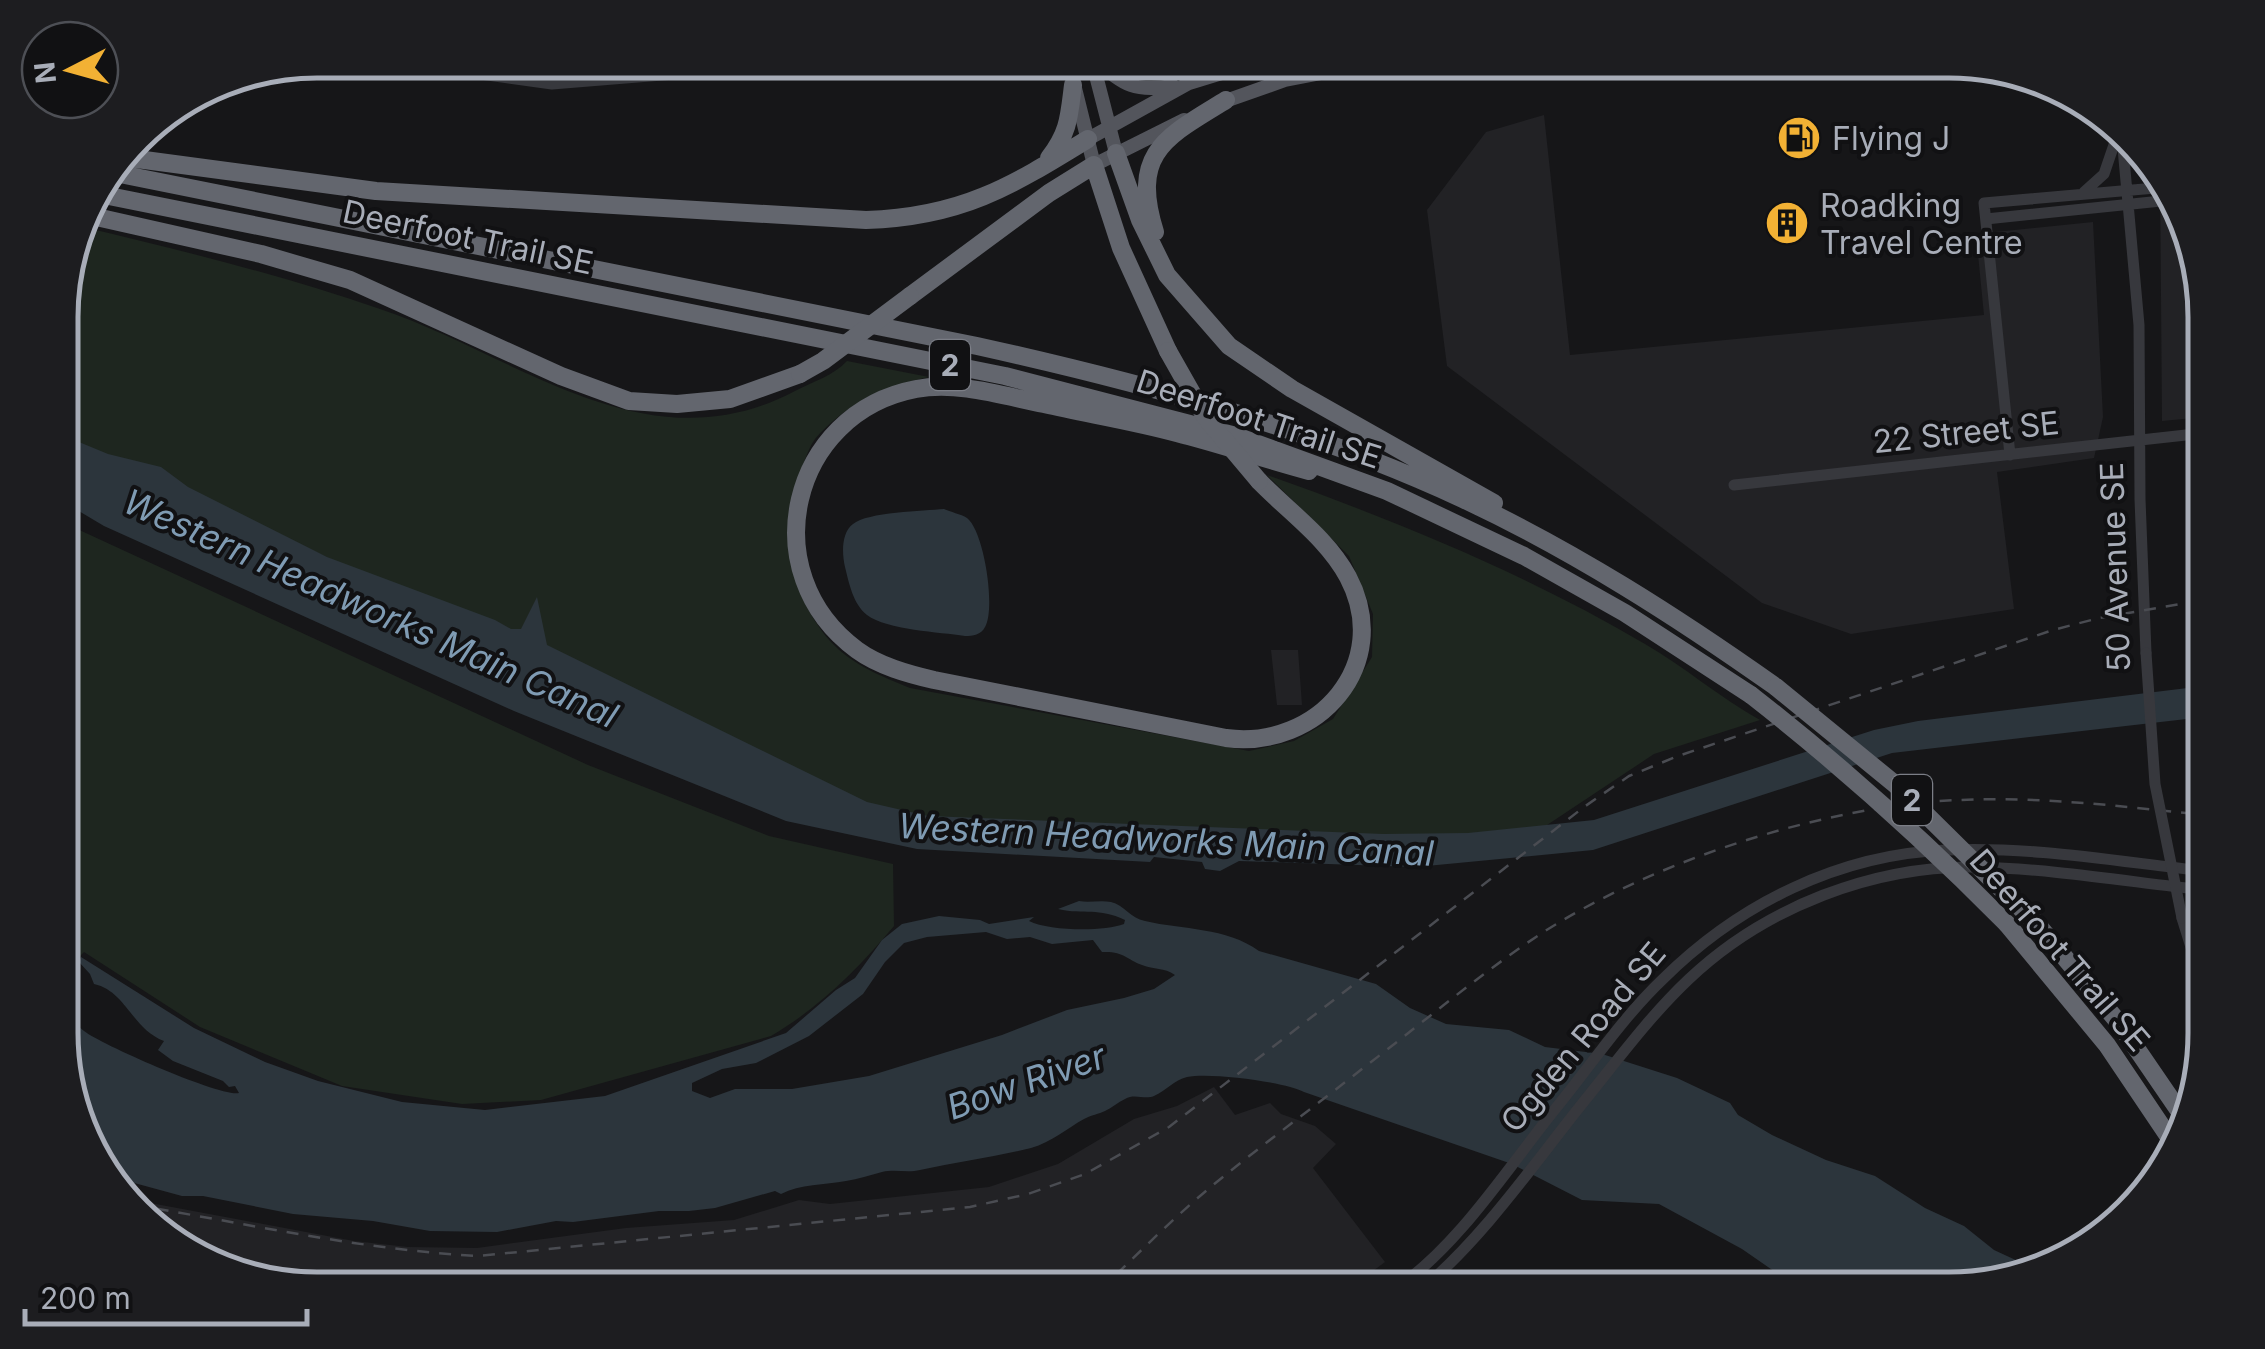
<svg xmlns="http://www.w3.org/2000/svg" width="2265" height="1349" font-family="Inter,sans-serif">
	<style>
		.built { fill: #222225 }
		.green { fill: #1e261f }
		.water { fill: #2c353c; fill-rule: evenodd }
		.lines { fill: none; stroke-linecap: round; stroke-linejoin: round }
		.minor { stroke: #37383d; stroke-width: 11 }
		.major { stroke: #53555c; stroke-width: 14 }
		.highway { stroke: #63666e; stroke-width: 18 }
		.rail { stroke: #4a4c52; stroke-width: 2.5; stroke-dasharray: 12 10; stroke-linecap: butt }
		.minor-bridge { stroke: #37383d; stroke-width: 11 }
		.highway-bridge { stroke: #63666e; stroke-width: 18 }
		.labels { text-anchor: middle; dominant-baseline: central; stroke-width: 8; stroke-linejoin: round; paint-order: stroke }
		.shield { fill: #111113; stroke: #7b7e86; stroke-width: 2.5 }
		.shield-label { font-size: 30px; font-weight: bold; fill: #a8adb8 }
		.poi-label { font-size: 32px; fill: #a8adb8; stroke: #111113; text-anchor: start }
		.street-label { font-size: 32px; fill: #a8adb8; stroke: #111113 }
		.water-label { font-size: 35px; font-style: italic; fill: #7f9bb3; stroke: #111113 }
		.rim { fill: none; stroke: #a8adb8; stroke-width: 5 }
	</style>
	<rect width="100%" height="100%" fill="#161618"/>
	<path class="built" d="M1544,115l26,240 414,-40 -8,-81 117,-12 10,195 -9,41 -97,14 17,137 -163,25 -89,-31 -315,-237 -20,-156 59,-78z
		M2160,172l44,127v118l-42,4z
		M1271,650h27l4,55h-25z
		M1214,1087l21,28 35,-12 11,11 34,12 21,18 -23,24 72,94 -36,27h-1033l-128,-35 -59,-55 225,42 54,6 69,1 149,-20 108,-8 65,-20 31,4 159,-17 69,-23 76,-45 43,-13z"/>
	<path class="green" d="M79,226c101,24 203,49 301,83 135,45 267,161 415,82 19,-10 38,-15 52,-30l82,16c-43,9 -85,28 -114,62 -6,8 -9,19 -13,28 -23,57 -14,126 28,174 22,24 51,35 80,47l339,63 45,-10 39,-22 39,-62 1,-43 -24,-58 -82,-81c130,46 259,99 378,169 40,23 75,54 115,76l-106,34 -125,83 -131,7 -504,-25 -832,-384v-152z
		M62,522l526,243 181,71 124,28 1,62c-36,43 -75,82 -123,110l-230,64 -79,4 -120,-18 -142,-59 -116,-75 -22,22z"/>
	<path class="water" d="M62,435l46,19 53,13 27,20 139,70 168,63 16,9h10l16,-32 10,48 320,157 61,14 455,18 85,-1 126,-13 280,-90 44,-9 286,-35v31l-312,36 -299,97 -177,17 -177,-6 -19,10 -15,-2 -3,-7 -48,-5 -4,5 -233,-13 -131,-28 -272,-110 -410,-185 -42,-25z
		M944,509c6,3 17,5 23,9 17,13 29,90 18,109 -4,8 -12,9 -20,9 -25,-4 -78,-6 -98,-21 -14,-11 -18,-32 -22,-48 -3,-13 -4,-34 8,-43 14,-12 71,-13 91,-15z
		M1079,901c10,2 21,-1 32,1 13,3 19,16 34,19 38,9 81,6 114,30l117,33 34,24 36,16 63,6 36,17 57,7 75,24 53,25 8,12 34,20 54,25 49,16 50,32 39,18 30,24 39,18 -68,20 -154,1 -30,-13 -39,-27 -83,-45 -77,-4 -70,-36 -208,-72c-19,-10 -94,-20 -117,-15 -13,3 -21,14 -33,19 -10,4 -19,-3 -29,3 -7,3 -13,9 -20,12 -6,3 -14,4 -21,8 -18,10 -32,23 -53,29 -36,9 -74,14 -111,22 -12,3 -25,-1 -38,2 -12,3 -24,7 -36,9 -21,4 -46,3 -65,13l-6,-3 -60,17 -26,3h-30l-86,11 -17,-1 -59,11 -67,-1 -57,-10 -80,-7 -90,-18h-21l-55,-15 -19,-2 -5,-4 -41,-109v-58c7,8 14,17 22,23 18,14 139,67 155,62l-4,-7 -6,1 -6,-6 -50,-20 -15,-11 6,-9c-32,-12 -38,-50 -70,-57l-4,-10 -11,-12 2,-5 113,71 71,34 53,19 84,21 83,8 120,-14 181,-63 50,-43 19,-12 27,-38 20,-16 37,-8 41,4 9,4 45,-7 -5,4c20,10 74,11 95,3l1,-4c-27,-13 -40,-5 -67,-11zM986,932l21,7 23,-2 22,7 41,-4 9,12c22,-1 24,7 40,13 12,5 22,2 33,10l-21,14 -30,9 -57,12 -65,25 -133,41 -77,13h-57l-25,9 -18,-7v-8l30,-14 34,-6 53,-27 54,-42 22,-32 19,-19 23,-6z"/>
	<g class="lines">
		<path class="minor" d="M381,60l171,24 159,-13 13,-11
			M2122,137l17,188 1,174 6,154
			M2084,192l20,-18 14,-41
			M1986,219l185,-19
			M2010,455l-26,-252 183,-16
			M1734,485l470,-52
			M2182,918l22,71
			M1395,1289c63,-42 114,-123 161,-181 35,-43 67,-91 107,-129 76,-75 176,-125 284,-129 85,-4 173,12 257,21
			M1422,1289c65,-55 115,-130 168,-195 32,-40 62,-80 99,-115 76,-72 185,-114 289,-112 75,2 152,15 226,23"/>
		<path class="major" d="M1068,60l26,105 90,-45
			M1092,60l24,93
			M1096,60c27,26 40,32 77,26
			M1217,104l68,-24 104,-20
			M1088,139l101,-56 75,-23"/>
		<path class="highway" d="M1116,153l24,67 27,55 62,71 63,43 202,114
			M122,157l254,34 490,29c95,-3 144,-33 222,-81
			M1049,158c20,-26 20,-41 24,-73
			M110,172l867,174c166,37 331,81 486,153 111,52 214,118 313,188
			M94,193l911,183 231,60 151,55 137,65 101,57 126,82
			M83,214l178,40 89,26 211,96 68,25 48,3 53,-5 70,-25
			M1155,232c-25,-80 11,-95 71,-132
			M910,296l139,-103 45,-28 27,83 47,103
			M1259,481c30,31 68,57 89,96 46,87 -30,173 -122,161l-292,-58c-26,-6 -55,-14 -77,-30 -105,-77 -67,-237 59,-261 41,-8 88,7 128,15 44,10 89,17 133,29 44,11 87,26 132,38
			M2007,924l100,121 68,101
			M2037,924l82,99 65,95"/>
		<path class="rail" d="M135,1205c114,19 228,45 343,51l492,-49 58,-13 57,-20 84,-47 415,-320 45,-31 49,-20 375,-126 46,-12 105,-18
			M1101,1289c38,-36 76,-75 117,-108 49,-40 100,-77 149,-116 58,-44 114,-92 175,-132 104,-67 254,-117 376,-130 96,-10 192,2 286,12"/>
		<path class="minor-bridge" d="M2146,653l9,131 27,134"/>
		<path class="highway-bridge" d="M1168,351l38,67 53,63
			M800,374l23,-13 87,-65
			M1776,687l120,98 141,139
			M1751,695c91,71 175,147 256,229"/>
	</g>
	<defs>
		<g id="fuel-disc" transform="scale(2.25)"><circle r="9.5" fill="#f2b134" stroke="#111113"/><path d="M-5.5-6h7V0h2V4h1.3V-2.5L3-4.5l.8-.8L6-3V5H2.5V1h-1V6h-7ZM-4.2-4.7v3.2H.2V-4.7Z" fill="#111"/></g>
		<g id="building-disc" transform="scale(2.25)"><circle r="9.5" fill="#f2b134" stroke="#111113"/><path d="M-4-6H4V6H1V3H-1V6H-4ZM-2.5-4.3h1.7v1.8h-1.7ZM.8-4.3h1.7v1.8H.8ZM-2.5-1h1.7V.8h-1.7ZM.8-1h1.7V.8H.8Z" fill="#111"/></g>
	</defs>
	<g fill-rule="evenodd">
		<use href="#fuel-disc" x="1799" y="138"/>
		<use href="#building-disc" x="1787" y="223"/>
	</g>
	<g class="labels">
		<g class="shield">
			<rect x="930" y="340" width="40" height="50" rx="8"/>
			<rect x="1892" y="775" width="40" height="50" rx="8"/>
		</g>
		<g class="shield-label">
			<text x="950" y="365">2</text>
			<text x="1912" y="800">2</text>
		</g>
		<g class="poi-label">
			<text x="1832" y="138">Flying J</text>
			<text x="1820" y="205">Roadking<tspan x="1820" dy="37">Travel Centre</tspan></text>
		</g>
		<g class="street-label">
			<text transform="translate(468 237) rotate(12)">Deerfoot Trail SE</text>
			<text transform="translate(1259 419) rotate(18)">Deerfoot Trail SE</text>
			<text transform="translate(1966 432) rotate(-6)">22 Street SE</text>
			<text transform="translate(2115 567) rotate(-92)">50 Avenue SE</text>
			<text transform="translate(2060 950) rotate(49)">Deerfoot Trail SE</text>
			<text transform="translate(1583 1037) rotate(-50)">Ogden Road SE</text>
		</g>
		<g class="water-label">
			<text transform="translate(371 608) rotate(24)">Western Headworks Main Canal</text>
			<text transform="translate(1166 839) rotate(3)">Western Headworks Main Canal</text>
			<text transform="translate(1026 1081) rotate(-19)">Bow River</text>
		</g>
	</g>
	<path d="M0 0H2265V1349H0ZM317 78H1949A239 239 0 0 1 2188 317V1033A239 239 0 0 1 1949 1272H317A239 239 0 0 1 78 1033V317A239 239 0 0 1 317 78Z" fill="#1d1d20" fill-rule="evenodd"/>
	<path class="rim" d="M317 78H1949A239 239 0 0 1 2188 317V1033A239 239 0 0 1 1949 1272H317A239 239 0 0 1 78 1033V317A239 239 0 0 1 317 78Z"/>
	<g transform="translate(70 70) rotate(264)"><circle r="48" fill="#111113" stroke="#4d4f55" stroke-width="2.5"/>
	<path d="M0-8L18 38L0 25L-18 38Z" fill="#f2b134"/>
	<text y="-15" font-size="28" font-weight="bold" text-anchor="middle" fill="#a8adb8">N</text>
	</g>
	<path d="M25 1309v15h282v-15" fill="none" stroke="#a8adb8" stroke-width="5"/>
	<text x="40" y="1309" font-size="30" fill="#a8adb8" stroke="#111113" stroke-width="8" paint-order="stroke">200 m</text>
</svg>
